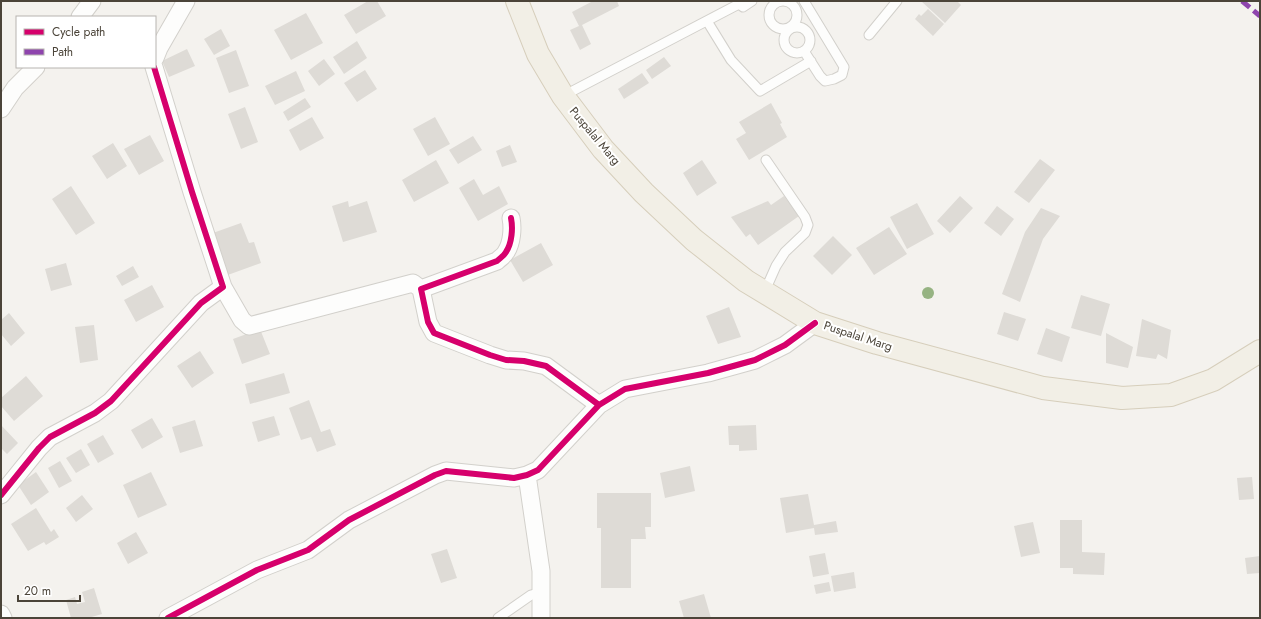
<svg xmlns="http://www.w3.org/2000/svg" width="1261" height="619" font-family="Jost,sans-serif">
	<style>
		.building { fill: #dedbd6 }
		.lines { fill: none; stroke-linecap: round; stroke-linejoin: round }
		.service-casing { stroke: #d2d0cb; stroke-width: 11 }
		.minor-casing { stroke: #d2d0cb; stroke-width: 19 }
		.primary-casing { stroke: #d6cebb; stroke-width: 24 }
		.service { stroke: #fdfdfc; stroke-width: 9 }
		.minor { stroke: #fdfdfc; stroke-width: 17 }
		.primary { stroke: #f2efe6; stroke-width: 22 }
		.quiet { stroke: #8e44ad; stroke-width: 5; stroke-dasharray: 10 5; stroke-linecap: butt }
		.cycleway-casing { stroke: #fff; stroke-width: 8 }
		.cycleway { stroke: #d6006c; stroke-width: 6 }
		.tree { fill: #96b382 }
		.labels { text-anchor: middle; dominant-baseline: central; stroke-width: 4; stroke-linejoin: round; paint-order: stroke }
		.street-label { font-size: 12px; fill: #4b4439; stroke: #fff }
	</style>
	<rect width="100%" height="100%" fill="#f4f2ee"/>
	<path class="building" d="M368,1h9l9,15 -30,18 -12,-19z
		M593,1h24l2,5 -37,19 9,19 -11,6 -10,-20 9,-4 -7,-14z
		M921,1h36l4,4 -16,18z
		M928,9l16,15 -11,12 -18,-17 4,-5 2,2z
		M306,13l17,30 -32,17 -17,-30z
		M221,29l9,17 -16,9 -10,-16z
		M357,41l10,17 -23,16 -11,-17z
		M187,49l8,17 -26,11 -7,-16z
		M236,50l13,36 -20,7 -13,-35z
		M664,57l7,9 -19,13 -6,-9z
		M324,59l11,15 -16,12 -11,-15z
		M365,70l12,19 -20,13 -13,-19z
		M296,71l9,20 -30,14 -10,-19z
		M642,73l7,10 -25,16 -6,-10z
		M305,98l6,9 -23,14 -5,-9z
		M771,103l11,20 -2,1 7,13 -38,23 -13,-21 10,-6 -7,-11z
		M245,107l13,35 -17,7 -13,-35z
		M312,117l12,21 -24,13 -11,-21z
		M435,117l15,27 -22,12 -15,-27z
		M150,135l14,26 -25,14 -15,-26z
		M473,136l9,14 -24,14 -9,-14z
		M113,143l14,23 -20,13 -15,-23z
		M510,145l7,17 -15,5 -6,-16z
		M1040,159l15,11 -26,33 -15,-11z
		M436,160l13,23 -35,19 -12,-22z
		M702,160l15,23 -20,13 -14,-23z
		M474,179l9,16 16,-9 9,18 -30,17 -19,-33z
		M71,186l24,37 -19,12 -24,-36z
		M784,196l15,20 -41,29 -8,-11 -4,3 -15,-20 37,-16 3,4z
		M960,196l13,12 -23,25 -13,-12z
		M348,201l1,6 18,-6 10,31 -34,10 -11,-36z
		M917,203l17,31 -27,15 -17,-32z
		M997,206l17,13 -13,17 -17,-13z
		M1041,208l19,8 -17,23 -23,63 -18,-8 23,-62z
		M241,223l8,20 5,-1 7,21 -36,13 -15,-42z
		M889,227l18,27 -33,21 -18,-27z
		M833,236l19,19 -20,20 -19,-19z
		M541,243l12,22 -30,17 -13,-22z
		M66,263l6,22 -21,6 -6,-22z
		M133,266l6,11 -17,9 -6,-10z
		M152,285l12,22 -28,15 -12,-22z
		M1081,295l29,9 -9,32 -30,-8z
		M729,307l12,30 -23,7 -12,-28z
		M1004,312l22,7 -8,22 -21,-7z
		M9,313l16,20 -14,13 -10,-12v-14z
		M1142,319l29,11 -4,29 -9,-5 -2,5 -20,-3z
		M94,325l4,35 -18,3 -5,-36z
		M1046,328l24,9 -8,25 -25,-8z
		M260,329l10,25 -28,10 -9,-25z
		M1106,333l27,14 -5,21 -22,-5z
		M200,351l14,22 -22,15 -15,-22z
		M284,373l6,20 -40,11 -5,-20z
		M26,376l17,20 -29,25 -13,-15v-8z
		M309,400l12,32 9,-3 6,16 -19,7 -6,-15 -10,3 -12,-32z
		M274,416l6,19 -22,7 -6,-20z
		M152,418l11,19 -21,12 -11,-19z
		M195,420l8,26 -23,7 -8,-26z
		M1,425l17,18 -11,11 -6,-6z
		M756,425l1,25 -18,1v-6h-10l-1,-19z
		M103,435l11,19 -16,9 -11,-19z
		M81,449l9,16 -14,8 -10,-15z
		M60,461l12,20 -13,7 -11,-20z
		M690,466l5,25 -30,7 -5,-25z
		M36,472l13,20 -18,13 -13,-20z
		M151,472l16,33 -29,13 -15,-33z
		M1252,477l2,22 -15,1 -2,-22z
		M597,493h54v34h-6l1,12h-15v49h-30v-60h-4z
		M808,494l6,31 22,-4 2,11 -23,3 -1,-7 -28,5 -6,-35z
		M82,495l11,14 -17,13 -10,-14z
		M36,508l15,24 3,-3 5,8 -13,8 -2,-3 -16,9 -17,-27z
		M1060,520h22v32l23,1 -1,22 -31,-1v-6h-13z
		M1033,522l7,31 -19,4 -7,-31z
		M136,532l12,21 -20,11 -11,-21z
		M447,549l10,29 -16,5 -10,-29z
		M825,553l4,21 -16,3 -4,-21z
		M1260,556v17l-13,1 -2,-16z
		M854,572l2,16 -22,4 -3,-16z
		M829,582l2,9 -15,3 -2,-9z
		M94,588l8,26 -14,4h-17l-5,-18 9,-3 2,7 8,-2 -3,-10z
		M704,594l7,24h-27l-5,-17z"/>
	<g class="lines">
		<g class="service-casing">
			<path id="service" d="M769 15a14 14 0 1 1 28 0a14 14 0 1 1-28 0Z
				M804,1l40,66 -2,8 -8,4 -9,2 -5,-5 -16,-25
				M707,21l24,39 29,31 51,-30
				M784 40a13 13 0 1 1 26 0a13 13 0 1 1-26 0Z
				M869,35l28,-34
				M563,96l176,-92 4,3 9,-6
				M764,293l12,-27 9,-14 20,-19 3,-8 -3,-8 -39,-57
				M498,618l33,-23 11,-3"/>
		</g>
		<g class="minor-casing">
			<path id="minor" d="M80,17l12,-16
				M155,58l4,-10 27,-47
				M1,109l14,-21 21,-21
				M511,218c2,10 1,25 -5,34 -2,4 -6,6 -9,9l-76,28 7,33 6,11 56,22 16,5 18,1 22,5 53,39
				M223,287l19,33 7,6 164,-43 8,6
				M527,475l14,96v47
				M1,495l38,-47 11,-11 45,-24 16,-12 90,-98 22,-16 -31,-95 -38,-125
				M1,614l2,4
				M168,618l89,-48 51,-20 41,-30 86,-45 11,-4 68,7 13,-3 11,-5 61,-65 26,-16 83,-16 47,-13 30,-15 30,-22"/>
		</g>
		<g class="primary-casing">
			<path id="primary" d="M517,1l21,53 25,42 40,53 41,44 50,47 52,41 69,42 62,20 166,45 79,10 49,-3 42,-15 47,-29"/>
		</g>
		<use href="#service" class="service"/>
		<use href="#minor" class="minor"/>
		<use href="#primary" class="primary"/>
		<path class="quiet" d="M1242,1l18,15"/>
		<g class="cycleway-casing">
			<path id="cycleway" d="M511,218c2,10 1,25 -5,34 -2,4 -6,6 -9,9l-76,28 7,33 6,11 56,22 16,5 18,1 22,5 53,39
				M1,495l38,-47 11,-11 45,-24 16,-12 90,-98 22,-16 -31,-95 -38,-125
				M168,618l89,-48 51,-20 41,-30 86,-45 11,-4 68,7 13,-3 11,-5 61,-65 26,-16 83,-16 47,-13 30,-15 30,-22"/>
		</g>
		<use href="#cycleway" class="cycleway"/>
	</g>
	<circle class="tree" cx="928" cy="293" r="6"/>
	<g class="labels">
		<g class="street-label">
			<text transform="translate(595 136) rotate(50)">Puspalal Marg</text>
			<text transform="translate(858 336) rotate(18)">Puspalal Marg</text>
		</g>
	</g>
	<rect width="1261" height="619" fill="none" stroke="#4b4439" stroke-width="4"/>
	<rect x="16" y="16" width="140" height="52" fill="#ffffff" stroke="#b7b4b0"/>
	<rect x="24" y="29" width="20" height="6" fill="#d6006c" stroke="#b7b4b0"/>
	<text x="52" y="36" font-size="12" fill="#4b4439">Cycle path</text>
	<rect x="24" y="49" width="20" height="6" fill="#8e44ad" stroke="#b7b4b0"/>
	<text x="52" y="56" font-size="12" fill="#4b4439">Path</text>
	<path d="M18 595v6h62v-6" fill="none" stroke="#4b4439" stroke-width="2"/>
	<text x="24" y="595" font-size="12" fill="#4b4439" stroke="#ffffff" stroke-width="3" paint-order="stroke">20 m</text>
</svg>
